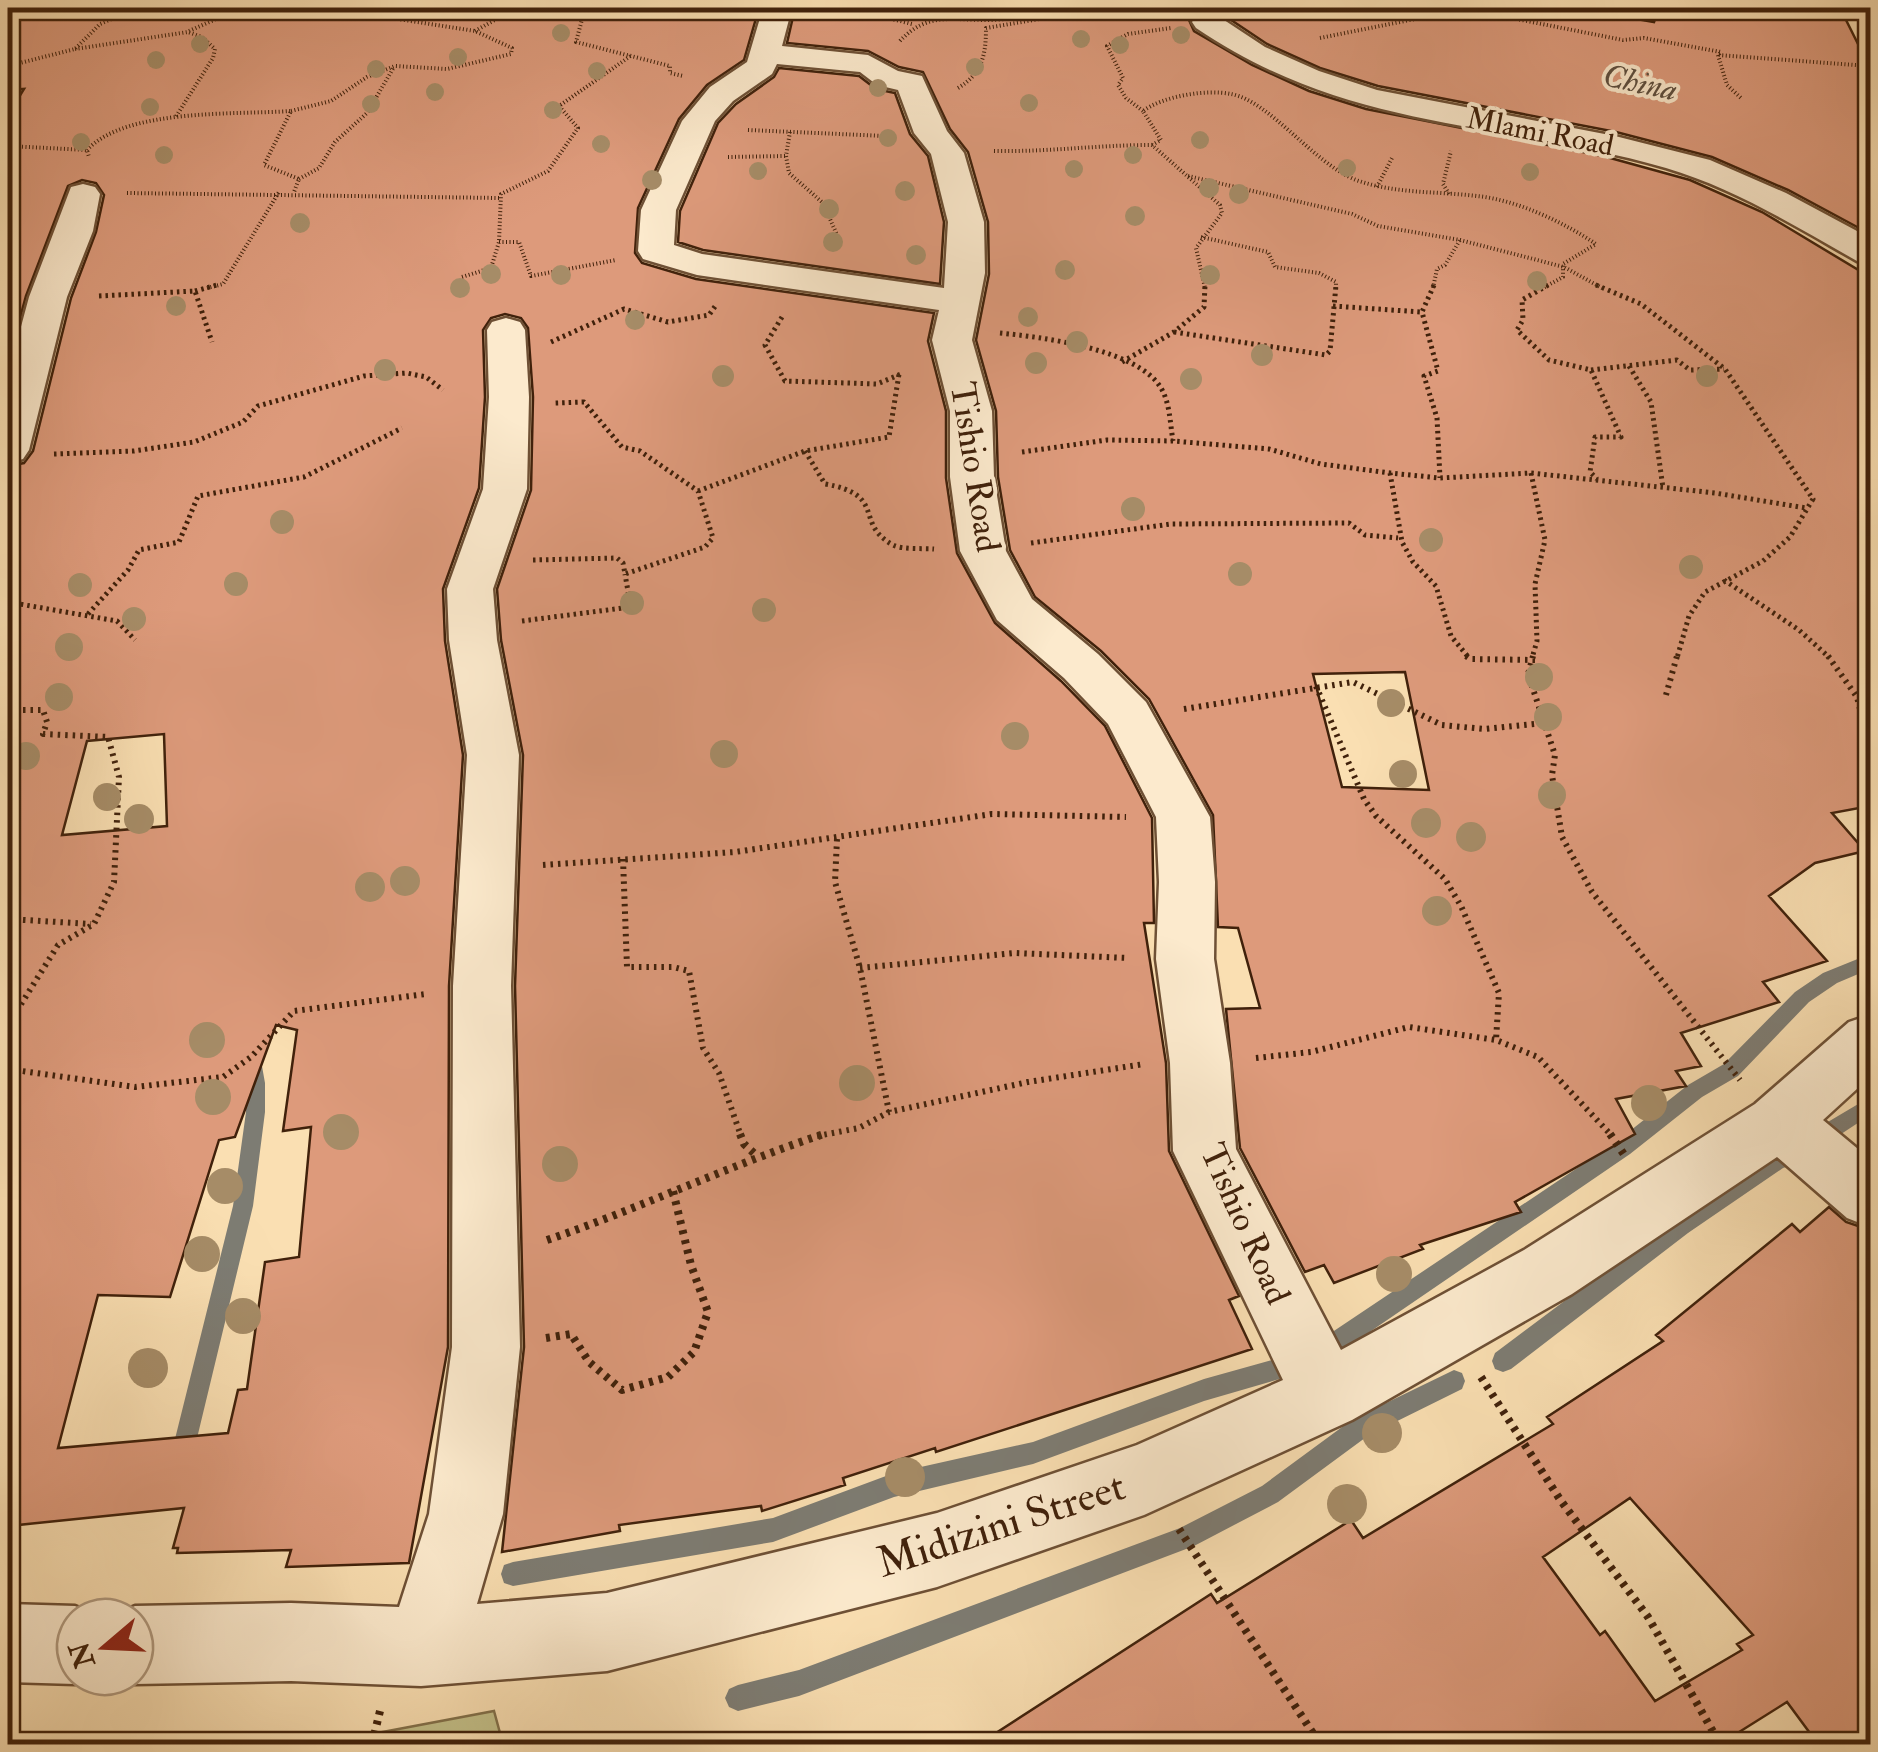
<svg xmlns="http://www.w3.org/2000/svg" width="1878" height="1752" font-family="'IM FELL Double Pica',serif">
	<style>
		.green { fill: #c3c089; stroke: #82704a; stroke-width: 2.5 }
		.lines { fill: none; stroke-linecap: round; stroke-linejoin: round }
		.stream { fill: #7d7c73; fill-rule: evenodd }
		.building { fill: #dd9a7b; stroke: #40210b; stroke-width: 2.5; fill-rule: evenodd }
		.minor-casing { stroke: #6e5035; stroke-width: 5 }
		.path-far3 { stroke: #40210b; stroke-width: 4; stroke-dasharray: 1 2.5; stroke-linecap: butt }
		.path-far2 { stroke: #40210b; stroke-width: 5; stroke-dasharray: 2.5 4; stroke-linecap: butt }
		.path-far1 { stroke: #40210b; stroke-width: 6; stroke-dasharray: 2.5 5; stroke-linecap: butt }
		.path { stroke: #40210b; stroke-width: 8; stroke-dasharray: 4 6; stroke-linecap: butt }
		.minor { fill: #fceacd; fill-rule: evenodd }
		.tree { fill: #a68c67 }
		.labels { text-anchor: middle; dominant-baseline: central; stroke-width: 8; stroke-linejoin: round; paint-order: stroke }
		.far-street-label { font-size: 30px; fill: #40210b; stroke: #fceacd }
		.far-water-label { font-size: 32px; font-style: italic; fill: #5e4f3f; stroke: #fceacd }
		.street-label { font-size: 35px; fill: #40210b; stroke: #fceacd }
		.near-street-label { font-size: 42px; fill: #40210b; stroke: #fceacd }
	</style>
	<rect width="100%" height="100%" fill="#fadfb2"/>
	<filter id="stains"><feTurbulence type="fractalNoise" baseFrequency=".002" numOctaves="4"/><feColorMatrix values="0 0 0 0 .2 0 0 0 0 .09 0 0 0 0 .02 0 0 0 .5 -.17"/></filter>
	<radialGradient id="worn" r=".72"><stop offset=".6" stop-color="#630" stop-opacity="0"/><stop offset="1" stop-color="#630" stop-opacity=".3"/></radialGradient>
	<path class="green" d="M494,1711l9,33h-184z"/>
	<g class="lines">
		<path class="stream" d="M1870,954v15l-33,14 -28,19 -71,74 -36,21 -72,57 -313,214 -113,33 -171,63 -139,33 -121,45 -260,44 -9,-3 -3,-9 3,-9 9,-3 260,-44 121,-45 139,-31 171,-63 100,-28 312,-209 72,-57 36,-21 71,-72 28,-19z
			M250,1047l7,2 3,6 5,28v29l-12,94 -61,253 -3,8 -8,3 -8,-3 -3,-8 63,-253 13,-94 -1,-29 -5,-28 3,-6z
			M1870,1097v18l-38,25 -3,6 -7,3 -11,-5 -3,-6 3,-6z
			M1800,1145l7,3 3,6 -3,6 -24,8 -95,65 -177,136 -8,3 -8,-3 -3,-8 3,-8 179,-134 96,-64z
			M1454,1370l8,3 3,8 -3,8 -93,46 -91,67 -84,44 -395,150 -61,15 -9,-4 -4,-9 4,-9 9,-4 61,-15 381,-142 82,-42 91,-67z"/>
	</g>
	<path class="building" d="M8,8h751l-15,52 -37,25 -28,34 -41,89 -3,45 7,10 54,16 238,34 -6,28 18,70v67l11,75 38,70 66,58 44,45 47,92 2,105h-10l22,140 3,88 70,145 -10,4 23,49 -316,103 -1,-4 -92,30 2,7 -83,26 -1,-5 -142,19 1,6 -118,21 22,-205 -9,-361 8,-231 -22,-115 -4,-51 34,-99 2,-93 -5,-69 -7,-10 -16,-4 -14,4 -8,12 2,67 -6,91 -36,101 2,52 18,114 -14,231 -1,361 -39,216 -123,4 5,-17 -114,3 1,-5h-5l11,-40 -176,18v-1060l16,-3 9,-12 38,-153 25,-66 8,-37 -8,-12 -14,-3 -14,6 -42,110 -18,66v-247l16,-26 -16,1zM164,734l3,92 -105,9 25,-94zM276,1025l21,5 -14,101 28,-4 -12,130 -34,5 -18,127 -9,1 -10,43 -170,15 40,-153 72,2 49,-157 16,-3z
		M795,8h780l79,14 5,-14h181l30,60v158l-11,2 -71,-38 -76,-33 -96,-25 -238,-46 -58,-18 -53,-24 -48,-32 -13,-3 -11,3 -6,8 5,11 58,34 57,26 57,18 237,47 87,24 72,32 108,65v529l-38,7 33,38 -50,12 -46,33 58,65 -64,21 16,20 -98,31 20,33 -25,5 10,15 -70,13 19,35 -120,68 6,10 -101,33 3,4 -89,34 -10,-18 -19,7 -65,-124 -14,-139 34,-1 -22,-80 -20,-1 -5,-112 -64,-116 -48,-48 -66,-54 -25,-47 -12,-73 -2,-66 -20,-71 13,-66 -1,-52 -20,-70 -18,-23 -27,-57 -24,-5 -31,-16 -81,-8zM1405,672l24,118 -87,-3 -29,-113z
		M779,68l80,8 17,13 19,4 15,41 18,22 16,66 -4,62 -237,-34 -25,-8 2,-31 38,-88 18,-19 38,-27z
		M1829,1207l17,15 24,8v514h-52l-31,-42 -67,42h-741l232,-150 6,9 134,-83 12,18 190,-114 -6,-7 116,-76 -7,-6 136,-111 8,8zM1630,1498l123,137 -16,9 5,6 -87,51 -50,-70 -5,4 -57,-78z"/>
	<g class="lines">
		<g class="minor-casing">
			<path id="minor" d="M763,8h29l-10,38 86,9 30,16 24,5 25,55 17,22 20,69 1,51 -13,67 20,71 2,66 12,74 26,48 66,55 48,48 64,115 5,65 -1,77 16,104 6,86 105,201 183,-100 231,-146 94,-82 21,-7v62l-47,43 47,39v68l-23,-9 -70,-61 -205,137 -220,126 -208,95 -207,72 -330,84 -186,15 -130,-5 -156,3 -17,-7h17v-60h-26l26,-11 156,-3 108,4 30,-93 23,-167 1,-361 14,-231 -18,-115 -2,-51 36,-100 6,-92 -2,-67 5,-8 14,-4 14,4 5,8 4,67 -2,92 -34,100 4,51 22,115 -8,231 9,361 -17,167 -26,90 130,-11 330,-80 200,-68 146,-65 -110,-229 -3,-88 -14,-104 3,-77 -3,-65 -48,-93 -44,-46 -67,-58 -37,-69 -10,-74v-66l-18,-71 7,-30 -242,-35 -54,-16 -5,-8 3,-41 41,-89 28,-34 37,-25zM777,64l83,8 17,13 21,5 16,43 17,21 17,68 -4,66 -242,-34 -28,-9 2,-35 39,-89 18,-20 39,-27z
				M1207,13l11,3 47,31 54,24 58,19 238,46 95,24 76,33 84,45v26l-13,-3c-62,-35 -123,-73 -191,-93 -168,-48 -317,-36 -470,-140l-4,-6 4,-6z
				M83,184l12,3 5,7 -7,37 -26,66 -38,153 -6,9 -15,4v-88l21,-78 42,-110z
				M8,1604l67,2 26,11h-26v60h17l-17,7 -67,-2z"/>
		</g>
		<path class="path-far3" d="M585,8l-9,34 94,24v7l13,3
			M1022,8l13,8
			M1461,8l162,32 21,-2 77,14 -3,3 152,11
			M817,11l70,-3 5,11 20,5
			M403,16l31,-8
			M189,31l43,-19 104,3 17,-3
			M475,31l41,-23
			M1320,38l110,-22 -11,-8
			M900,41c27,-29 51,-21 88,-21 15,0 31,-3 47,-5
			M75,49l113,-17 14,5 13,12 -2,9 -38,60
			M1718,55l9,30 14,13
			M8,66l67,-17 25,-25 37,-16
			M958,88c24,-14 28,-33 28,-60l119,-20
			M291,111l40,-10 36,-24 28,-11 52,3 64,-15 1,-6 -37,-17 -122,-19 5,-4
			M1143,111l-17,-13 -8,-13 5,-7 -16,-32 21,-12 43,-6
			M748,130l137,6
			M790,132l-4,24 3,17 34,30 18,41
			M1152,145l9,-5 -18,-29c20,-15 64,-22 88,-17 39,7 82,69 125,86 39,14 80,11 121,16 40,4 86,26 119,48l-33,20v13l-20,11
			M8,146l79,4 2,7
			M87,150c39,-42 148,-35 204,-39l-27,54 35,14 -5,13
			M994,151c55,1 103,-6 158,-6l68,60 2,8 -26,35 9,40
			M728,157l57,-1
			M1188,176l164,38 26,12 82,14 104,27 38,21
			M299,179l20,-11 16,-26 32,-29 27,-46
			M1377,187l16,-31
			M127,193l373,5
			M1449,194l-6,-10 8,-33
			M1201,237l67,15 7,15 44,6 17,9v6
			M499,242h20l12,34 85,-16
			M462,277l29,-9 8,-26 2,-48 47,-23 30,-43 -19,-22 73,-51
			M207,288l16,-4 56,-92
			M1433,288l4,-19 8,-4 15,-25"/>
		<path class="path-far2" d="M1434,285l-12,27 16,59 -14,5 13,42 3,60
			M1548,285l-26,15 1,20 -6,10 32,30 42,10 30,67h-26l-5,35 7,7
			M1596,285l45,19 84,65 88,130 -23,38 -27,24 -58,31 -16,24 -12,42
			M195,291l22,-6
			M99,296l96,-5 17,51
			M1333,306l88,6
			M782,317l-17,28 20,36 92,3 24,-10
			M1174,332l152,23 4,-4 6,-66
			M1000,333c41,4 138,16 161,55 9,15 9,35 12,53
			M551,342l73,-33 44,13 41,-7 7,-10
			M1122,362l52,-30 30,-25 1,-22
			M1629,366l22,36 12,86
			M1591,370l86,-10 13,10 34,-1
			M805,451l20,33c63,11 28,39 68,61 10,5 29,3 41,4
			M1022,452l85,-12 66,1 96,8 52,15 69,9 50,5 91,-5 184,20 91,15
			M54,454l80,-3 60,-9 49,-20 15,-16 106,-30 43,-3 19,4 17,13
			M1390,473l12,69 11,20 23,24 15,50 18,22
			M1531,473l14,67 -10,44 2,57 -5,17
			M698,491l107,-40 84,-14 10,-63
			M1031,543l140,-19 178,-1 16,12 33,3
			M533,560l84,-2 6,5 2,11 80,-27 8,-9 -15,-47 -58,-40 -18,-4 -38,-45 -29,1
			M1724,580l75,50 31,28
			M8,602l109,19 18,19
			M88,614l40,-44 11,-20 40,-8 19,-46 106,-19 98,-49
			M522,621l101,-13 6,-11 -4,-23"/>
		<path class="path-far1" d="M1466,656l4,3 65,1
			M1533,656l-5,18 27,81 -3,20 10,62 30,55 148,188
			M1828,656l29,41 13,52
			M1316,686l48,113 12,17 69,63 16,27 38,87 -3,47
			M1666,695l11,-39
			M1184,709l169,-27 89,43 42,4 60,-6
			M8,710h35l4,12 -4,12 65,3 11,40 -5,105 -20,42 -36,21 -50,80
			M837,839l-2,43 25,86 29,144
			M623,859l4,108h46l16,4 14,77 16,25 22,63
			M543,865l192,-13 257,-38 134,3
			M8,919l83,5
			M860,968l155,-15 113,5
			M1256,1058l55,-6 98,-25 87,13 42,17 74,79
			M8,1069l127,18 88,-10 28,-20 43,-46 132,-17
			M817,1136l42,-8 30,-16 139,-30 116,-18"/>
		<path class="path" d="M740,1134l4,10 12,11
			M1610,1134l15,22
			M547,1240c94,-32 183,-75 277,-106
			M546,1338l25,-4 18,28 33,28 46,-13 26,-25 14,-40 -17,-47 -18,-74
			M1481,1377l80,124 87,116 72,127
			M1179,1529l141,215
			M372,1744l8,-33"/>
		<use href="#minor" class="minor"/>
	</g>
	<g class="tree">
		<circle cx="561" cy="33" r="9"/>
		<circle cx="1181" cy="35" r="9"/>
		<circle cx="1081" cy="39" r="9"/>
		<circle cx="200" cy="44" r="9"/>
		<circle cx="1120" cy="45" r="9"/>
		<circle cx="458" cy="57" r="9"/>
		<circle cx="156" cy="60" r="9"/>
		<circle cx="975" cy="67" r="9"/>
		<circle cx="376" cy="69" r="9"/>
		<circle cx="597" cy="71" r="9"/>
		<circle cx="878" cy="88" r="9"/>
		<circle cx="435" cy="92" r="9"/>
		<circle cx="1029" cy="103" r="9"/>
		<circle cx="371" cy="104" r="9"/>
		<circle cx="150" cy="107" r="9"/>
		<circle cx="553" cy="110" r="9"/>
		<circle cx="888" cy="138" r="9"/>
		<circle cx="1200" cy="140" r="9"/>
		<circle cx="81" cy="142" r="9"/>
		<circle cx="601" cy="144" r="9"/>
		<circle cx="164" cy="155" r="9"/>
		<circle cx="1133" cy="155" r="9"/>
		<circle cx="1347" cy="168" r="9"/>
		<circle cx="1074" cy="169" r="9"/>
		<circle cx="758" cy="171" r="9"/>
		<circle cx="1530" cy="172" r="9"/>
		<circle cx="652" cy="180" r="10"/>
		<circle cx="1209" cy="188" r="10"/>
		<circle cx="905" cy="191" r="10"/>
		<circle cx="1239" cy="194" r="10"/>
		<circle cx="829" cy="209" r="10"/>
		<circle cx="1135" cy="216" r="10"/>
		<circle cx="300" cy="223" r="10"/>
		<circle cx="833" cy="242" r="10"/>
		<circle cx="916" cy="255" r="10"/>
		<circle cx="1065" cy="270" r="10"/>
		<circle cx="491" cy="274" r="10"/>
		<circle cx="561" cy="275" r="10"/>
		<circle cx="1210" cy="275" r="10"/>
		<circle cx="1537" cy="281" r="10"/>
		<circle cx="460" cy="288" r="10"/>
		<circle cx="176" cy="306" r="10"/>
		<circle cx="1028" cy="317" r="10"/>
		<circle cx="635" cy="320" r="10"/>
		<circle cx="1077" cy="342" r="11"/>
		<circle cx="1262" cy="355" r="11"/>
		<circle cx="1036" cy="363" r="11"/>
		<circle cx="385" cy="370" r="11"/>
		<circle cx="723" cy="376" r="11"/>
		<circle cx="1707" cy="376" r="11"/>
		<circle cx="1191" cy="379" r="11"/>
		<circle cx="1133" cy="509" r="12"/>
		<circle cx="282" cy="522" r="12"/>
		<circle cx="1431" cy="540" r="12"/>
		<circle cx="1691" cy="567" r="12"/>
		<circle cx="1240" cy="574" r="12"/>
		<circle cx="236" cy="584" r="12"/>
		<circle cx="80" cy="585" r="12"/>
		<circle cx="632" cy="603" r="12"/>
		<circle cx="764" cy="610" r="12"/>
		<circle cx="134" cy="619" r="12"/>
		<circle cx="69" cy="647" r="14"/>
		<circle cx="1539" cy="677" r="14"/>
		<circle cx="59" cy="697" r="14"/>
		<circle cx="1391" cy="703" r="14"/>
		<circle cx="1548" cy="717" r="14"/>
		<circle cx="1015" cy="736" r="14"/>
		<circle cx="724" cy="754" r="14"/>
		<circle cx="26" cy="756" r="14"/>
		<circle cx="1403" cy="774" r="14"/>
		<circle cx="1552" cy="795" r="14"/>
		<circle cx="107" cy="797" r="14"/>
		<circle cx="139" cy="819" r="15"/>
		<circle cx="1426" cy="823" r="15"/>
		<circle cx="1471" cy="837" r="15"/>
		<circle cx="405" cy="881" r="15"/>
		<circle cx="370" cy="887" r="15"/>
		<circle cx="1437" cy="911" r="15"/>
		<circle cx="207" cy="1040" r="18"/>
		<circle cx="857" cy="1083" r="18"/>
		<circle cx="213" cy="1097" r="18"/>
		<circle cx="1649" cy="1103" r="18"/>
		<circle cx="341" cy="1132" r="18"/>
		<circle cx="560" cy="1164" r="18"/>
		<circle cx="225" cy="1186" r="18"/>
		<circle cx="202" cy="1254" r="18"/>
		<circle cx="1394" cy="1274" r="18"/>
		<circle cx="243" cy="1316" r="18"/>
		<circle cx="148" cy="1368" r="20"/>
		<circle cx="1382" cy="1433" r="20"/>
		<circle cx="905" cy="1477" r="20"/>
		<circle cx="1347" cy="1504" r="20"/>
	</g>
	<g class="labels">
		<g class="far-street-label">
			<text transform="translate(1540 132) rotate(11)">Mlami Road</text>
		</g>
		<g class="far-water-label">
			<text transform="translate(1640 83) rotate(12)">China</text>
		</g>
		<g class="street-label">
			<text transform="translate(975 467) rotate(81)">Tishio Road</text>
			<text transform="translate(1245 1224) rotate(66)">Tishio Road</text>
		</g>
		<g class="near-street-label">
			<text transform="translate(1001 1525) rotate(-18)">Midizini Street</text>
		</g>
	</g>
	<rect width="1878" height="1752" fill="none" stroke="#fadfb2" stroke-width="40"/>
	<rect x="10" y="10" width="1858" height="1732" fill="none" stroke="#40210b" stroke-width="5"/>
	<rect x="20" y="20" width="1838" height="1712" fill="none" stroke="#40210b" stroke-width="2.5"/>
	<g transform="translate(105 1647) rotate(251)"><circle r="48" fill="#fceacd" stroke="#b19a7f" stroke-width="2.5"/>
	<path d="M0-8L18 38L0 25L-18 38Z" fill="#8f2418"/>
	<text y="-15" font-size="28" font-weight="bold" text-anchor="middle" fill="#40210b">N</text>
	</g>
	<rect width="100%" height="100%" filter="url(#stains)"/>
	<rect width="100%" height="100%" fill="url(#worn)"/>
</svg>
